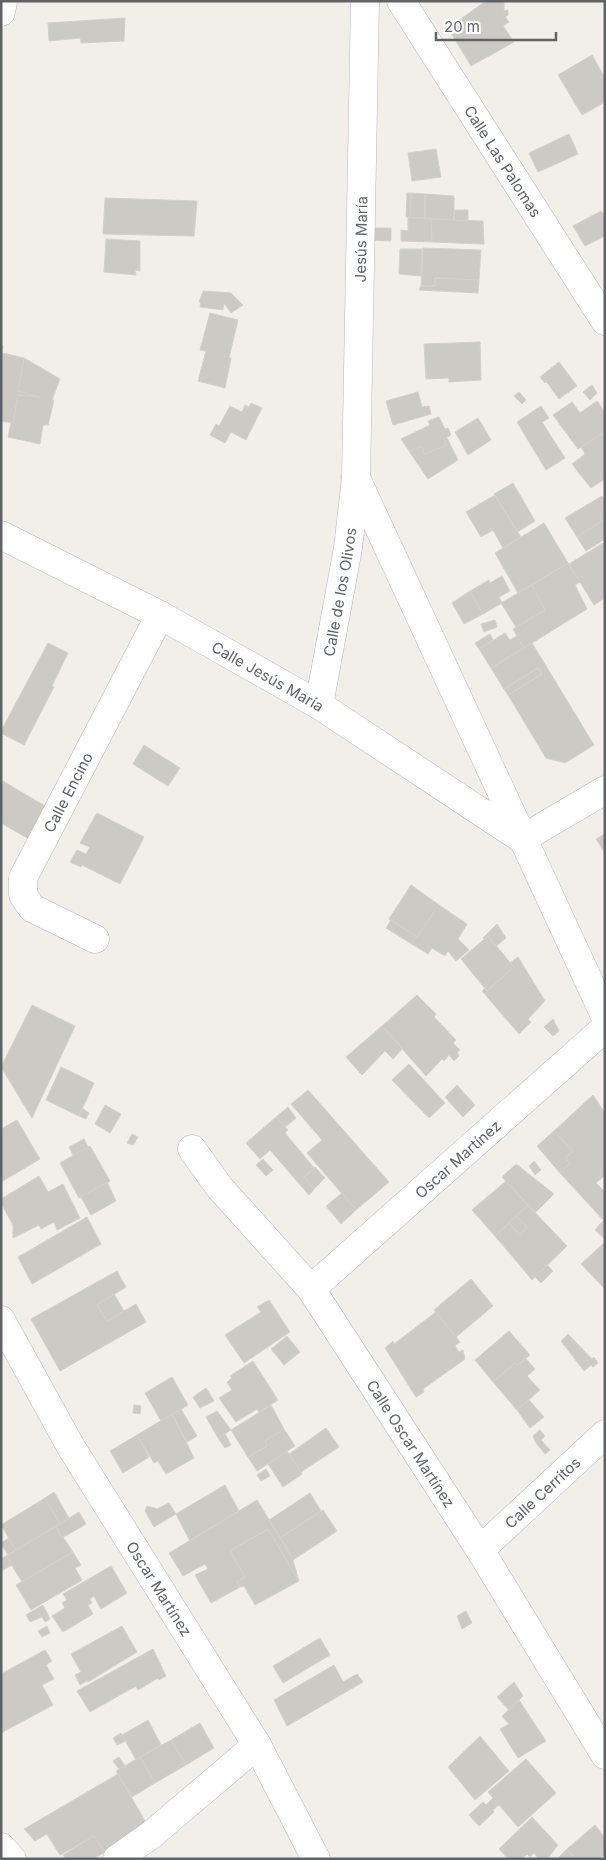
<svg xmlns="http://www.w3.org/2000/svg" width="606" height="1860" font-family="Inter,sans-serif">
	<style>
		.building { fill: #cccac5; stroke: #d6d1c6 }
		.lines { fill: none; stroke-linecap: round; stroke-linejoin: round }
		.minor-casing { stroke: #b5b8bc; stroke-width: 29 }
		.minor { stroke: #fff; stroke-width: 28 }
		.labels { text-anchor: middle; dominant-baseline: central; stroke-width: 4; stroke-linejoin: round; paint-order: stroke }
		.street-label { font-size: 15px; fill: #5f6368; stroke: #fff }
	</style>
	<rect width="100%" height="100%" fill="#f1efe8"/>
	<path class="building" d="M486,1h18v10l4,-1v5l-3,2 4,5 -6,4 11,16 -43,24 -23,-38z
		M125,18l-1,23 -43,2 -1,-5 -31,3 -1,-18z
		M592,55l13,23v24l-23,13 -24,-40z
		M569,134l9,20 -40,18 -9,-19z
		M436,149l5,28 -29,4 -4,-28z
		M407,193h4l-1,25 -4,-1z
		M411,193l14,1v24h-15z
		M425,194l29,2v24l-29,-2z
		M105,198l92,3 -3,35 -91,-2z
		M455,210h13v11l-14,-1z
		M601,211l2,3 2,-1v23l-20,10 -12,-20z
		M408,217l23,2 1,23 -31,-1v-11l7,1z
		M431,219l52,2 1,23 -52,-2z
		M370,228h21v13l-21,-1z
		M106,239l34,2v30l-5,-1 1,5 -32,-3z
		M423,248l58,2 -2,30 -44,-2v8h-14z
		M400,249h22l-1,27 -22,-2z
		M435,278l44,2 -1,13 -59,-3 2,-4h14z
		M203,291l28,2 12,12 -12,8 -7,-10 -1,7 -23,-3 1,-5h-2z
		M210,313l28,7 -9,38h2l-6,30 -27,-7 8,-30 -6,-1z
		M480,342l1,38 -32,2v-4l-23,1 -2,-35z
		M1,344l2,2 -1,7 22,5 -6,33 22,6 -22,-2 -5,28 -12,-2z
		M24,358l36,21 -8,21h2l-6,25h-5l-3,19 -32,-7 3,-15 2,1 5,-28 22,2 -22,-6z
		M559,362l18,24 -18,13 -13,-18 -1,2 -5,-6z
		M592,385l5,8 -7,7 -7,-8z
		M418,392l4,15 7,-1 2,8 -38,11 -7,-24z
		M519,392l7,8 -4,4 -8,-8z
		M597,401l8,11v20l-27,17 -25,-34 19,-13 8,11z
		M251,403l11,5 -16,32 -15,-8 -6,11 -15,-8 6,-11 3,2 11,-20 12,6 3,-7 4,2z
		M541,406l8,12 -7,4 23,36 -19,12 -29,-48z
		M439,417l6,12 3,-1 3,7 -7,4 3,6 -23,9 -2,-8 -13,5 -8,-12 29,-14 -2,-4z
		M478,418l13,22 -23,15 -13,-23z
		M605,432v47l-14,9 -19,-24 13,-10 -4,-7z
		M447,438l11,22 -30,19 -19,-28 13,-5 2,8 23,-9 -3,-6z
		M513,483l22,38 -18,11 -23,-38z
		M495,495l26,42 -18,11 -10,-18 -12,7 -15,-25z
		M602,496l3,5v18l-28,18 -12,-19z
		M605,519v20l-19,12 -9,-14z
		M544,523l24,40 -50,30 -23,-40z
		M605,542v56l-11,7 -25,-41z
		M568,563l12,19 -5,3 12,24 -63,39 -11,-19 32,-19 -13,-25z
		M502,576l8,15 -11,6 3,6 -19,11 -13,-23 19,-11 1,3z
		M532,585l13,25 -29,17 -15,-24z
		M470,591l13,23 -19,10 -12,-21z
		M495,620l2,7 -13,5 -3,-8z
		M505,633l5,7 7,-4 7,12 -33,20 -12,-19z
		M490,634l3,6 -14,9 -4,-6z
		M48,643l20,10 -16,33 2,1 -30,58 -23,-12v-2z
		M532,643l62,102 -29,18 -19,-5 -38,-63 34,-21 -4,-6 -34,21 -13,-21z
		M538,668l4,6 -34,21 -4,-6z
		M144,745l36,23 -12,18 -35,-22z
		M1,780l44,26 -16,33 -28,-16z
		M97,813l47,24 -24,47 -38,-19 -1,2 -11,-5 7,-12 9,4 4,-7 -10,-4z
		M605,834v19l-9,-14z
		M411,885l28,20 -22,32 -28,-18z
		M439,905l28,19 -9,15 11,11 -13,11 -8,-10 -3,5 -13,-8 -4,6 -42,-26 5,-8 26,17z
		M497,924l9,14 -10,8 -8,-10 -4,3 -1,-1z
		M488,936l26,31 -27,24 -26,-32z
		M518,957l27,44 -17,18 3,3 -12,12 -37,-43 3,-3 2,3 27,-24 -4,-4z
		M417,995l19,19 -2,3 22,23 -3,3 7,7 -3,3 2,3 -5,5 -5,-6 -5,6 -2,-2 -16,17 -44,-50z
		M32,1005l43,21 -43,92 -31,-51z
		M553,1019l6,12 -6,5 -9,-9z
		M382,1026l21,22 -10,11 -8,-8 -23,24 -16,-18z
		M409,1064l36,39 -16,15 -37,-38z
		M61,1067l33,16 -15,33 -33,-16z
		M457,1085l18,20 -12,12 -18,-20z
		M308,1090l81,92 -33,28 -49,-57 15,-13 -31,-36z
		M593,1095l12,18v62l-9,8 9,9v30l-45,-49 10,-10 -5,-5 8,-7 -19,-20z
		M105,1105l16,9 -11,19 -15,-9z
		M288,1107l8,11 -11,9 -9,-10z
		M82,1108l7,5 -3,6 -7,-3z
		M276,1117l12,13 -3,3 29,35 -10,9 10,12 -5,6 -39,-45 -10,9 -14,-16z
		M17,1120l23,39 -39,23v-53z
		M554,1131l19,20 -8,7 5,5 -10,10 -23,-27z
		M132,1134l6,3 -5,8 -6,-2z
		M84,1139l4,8 -15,8 -4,-8z
		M90,1146l20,35 -31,17 -19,-35z
		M263,1159l10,11 -7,6 -10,-11z
		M534,1161l7,9 -6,5 -6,-9z
		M516,1164l38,30 -19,19 -33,-36z
		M315,1167l10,11 -11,11 -10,-12z
		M39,1176l9,16 15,-8 17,34 -23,12 -3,-8 -13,7 -2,-4 -26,13v-13l-12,-22v-4z
		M506,1181l22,24 -33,31 -23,-26z
		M107,1182l9,19 -25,14 -10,-18z
		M342,1193l14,17 -15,14 -15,-18z
		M528,1205l39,41 -35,34 -37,-44 14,-13 11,12 7,-8 -11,-11z
		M516,1216l11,11 -7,8 -11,-12z
		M87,1217l14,27 -69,40 -14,-27z
		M603,1221l2,1v17l-10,-9z
		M605,1242v47l-24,-25z
		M547,1265l6,6 -12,12 -6,-6z
		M117,1271l9,16 -29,18 10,16 29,-17 10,18 -86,49 -29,-52z
		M471,1279l22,27 -37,31 -22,-27z
		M114,1294l10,17 -17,10 -10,-16z
		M269,1300l21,32 -46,31 -19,-28 36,-23 -4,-5z
		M436,1312l24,30 -5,4 4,6 4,-2 2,9 -42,30 1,3 -8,5 -31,-49 8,-7 1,3z
		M509,1331l21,24 -12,10 -3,-2 -22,19 -18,-22z
		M568,1334l24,25 2,-2 4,6 -5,4 -2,-2 -7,6 -23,-30z
		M287,1336l13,16 -16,13 -13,-16z
		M526,1359l9,10 -8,7 13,14 -23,20 -24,-28 22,-19 3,2z
		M253,1361l25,39 -19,12 -2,-3 -21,13 -17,-24 13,-8 -5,-8 5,-4 -2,-2z
		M172,1377l16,28 -27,16 -16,-28z
		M206,1388l8,13 -14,7 -7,-11z
		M529,1400l15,17 -14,11 -13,-18z
		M134,1405l7,1 -1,8 -7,-1z
		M271,1405l13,24 -19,12 2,5 -19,11 -17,-27z
		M181,1409l16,27 -10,6 -15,-28z
		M217,1411l14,19 -13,8 -12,-21z
		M172,1414l22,44 -28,16 -8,-13 -4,2 -17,-28z
		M326,1428l13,19 -38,25 -12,-18z
		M284,1429l11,17 -38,25 -9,-14 19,-11 -2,-5z
		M540,1430l5,6 -4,4 9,10 -5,4 -9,-11 -3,-7z
		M225,1434l6,11 -6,3 -7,-10z
		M137,1435l12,22 -26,16 -13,-22z
		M287,1451l15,23 -19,13 -15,-23z
		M266,1469l4,7 -9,5 -4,-6z
		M225,1485l14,26 -49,30 -14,-27z
		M54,1492l15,26 -9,6 -15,-26z
		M310,1493l11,18 -41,27 -11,-18z
		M45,1498l15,26 -44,26 -15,-25z
		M257,1500l35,57 7,24 -31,-52 -38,22 15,26 -8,5 3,5 -29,16 -16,-28 13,-6 -3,-5 -22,12 -14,-23z
		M169,1503l7,11 -22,13 -9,-16 2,-5 10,3z
		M323,1510l14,21 -44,29 -13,-22z
		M79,1512l7,12 -24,14 -6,-12z
		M56,1526l6,12 1,-1 10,15 -51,30 -16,-26z
		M268,1529l31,52 -44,24 -11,-19 -4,1 -3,-5 8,-5 -15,-26z
		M9,1538l7,12 -8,5 -7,-12z
		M73,1552l8,13 -6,3 7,12 -51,30 -15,-25z
		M6,1556l6,9 -11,6v-12z
		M111,1566l16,27 -26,16 -7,-13 -4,3 2,4 -4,2 5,9 -30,18 -11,-16 13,-8 -3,-5 5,-3 -4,-6z
		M43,1605l7,14 -5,3 -3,-5 -12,5 -4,-7z
		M466,1611l6,12 -10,6 -5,-13z
		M47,1626l3,7 -8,4 -4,-6z
		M122,1626l15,26 -49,30 -1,-1 -7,4 -5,-10 6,-3 -10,-18z
		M320,1638l10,17 -47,28 -10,-17z
		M153,1649l13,27 -7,4 -1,-2 -20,12 -2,-4 -46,26 -13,-21z
		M45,1650l7,11 -6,4 8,14 -12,6 11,20 -52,28v-59z
		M334,1665l9,17 14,-8 6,8 -76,44 -13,-26z
		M514,1682l9,14 -14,14 -12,-13z
		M519,1700l27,41 -28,17 -18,-29 9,-5 -7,-8z
		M148,1720l13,25 -25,15 -14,-25z
		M200,1723l14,25 -28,17 -15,-25z
		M121,1733l5,8 -9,4 -4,-7z
		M480,1736l29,35 -34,29 -27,-33z
		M171,1740l15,25 -31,18 -15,-26z
		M119,1757l6,9 -6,3 -6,-8z
		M140,1757l15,26 -23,14 -16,-26z
		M526,1759l30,34 -38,34 -30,-35z
		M118,1774l31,54 -44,24 -11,-16 -34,19 -13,-21 -12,7 -11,-12z
		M493,1798l6,7 -6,5 1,2 -15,14 -10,-11 14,-13 3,3z
		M532,1817l26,28 -11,14h-8l-5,-6 -4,4 -3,-3 -5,5h-14l-9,-10z
		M595,1825l10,13v16l-6,5h-23l-9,-10z
		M94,1836l11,16 -12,7h-27l-3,-4z
		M567,1849l9,10h-19z"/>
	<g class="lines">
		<g class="minor-casing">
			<g id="minor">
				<path id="s1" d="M401,1l204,320"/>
				<path d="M1,12l2,-11"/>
				<path d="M356,478c84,179 165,359 249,538"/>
				<path id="s2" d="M1,535l159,80 159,90 203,134 83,-49"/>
				<path id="s3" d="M319,705l29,-157 8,-70 9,-477"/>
				<path id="s4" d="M95,939l-63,-31 -9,-13v-17l137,-263"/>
				<path id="s5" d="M192,1149l28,39 91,101 169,261 125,205"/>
				<path id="s6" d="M311,1289l294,-261"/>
				<path id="s7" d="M1,1320l70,127 186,298 59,114"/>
				<path id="s8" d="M480,1550l125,-116"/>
				<path d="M1,1847l11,12"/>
				<path d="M117,1859l34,-24 106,-90"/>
			</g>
		</g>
		<use href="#minor" class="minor"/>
	</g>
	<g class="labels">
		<g class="street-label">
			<text stroke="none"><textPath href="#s1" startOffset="190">Calle Las Palomas</textPath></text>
			<text stroke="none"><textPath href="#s3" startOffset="469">Jesús María</textPath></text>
			<text stroke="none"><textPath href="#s3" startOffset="115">Calle de los Olivos</textPath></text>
			<text stroke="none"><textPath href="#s2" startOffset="302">Calle Jesús María</textPath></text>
			<text stroke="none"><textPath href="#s4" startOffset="200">Calle Encino</textPath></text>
			<text stroke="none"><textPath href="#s6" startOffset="196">Oscar Martínez</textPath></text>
			<text stroke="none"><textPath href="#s5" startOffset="368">Calle Oscar Martínez</textPath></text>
			<text stroke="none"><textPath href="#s8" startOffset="85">Calle Cerritos</textPath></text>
			<text stroke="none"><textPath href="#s7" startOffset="312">Oscar Martínez</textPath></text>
		</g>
	</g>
	<rect width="606" height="1860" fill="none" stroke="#5f6368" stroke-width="5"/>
	<path d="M436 32v8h120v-8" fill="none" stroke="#5f6368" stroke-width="2.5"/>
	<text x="444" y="32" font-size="15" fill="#5f6368" stroke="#ffffff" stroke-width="4" paint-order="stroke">20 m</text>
</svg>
